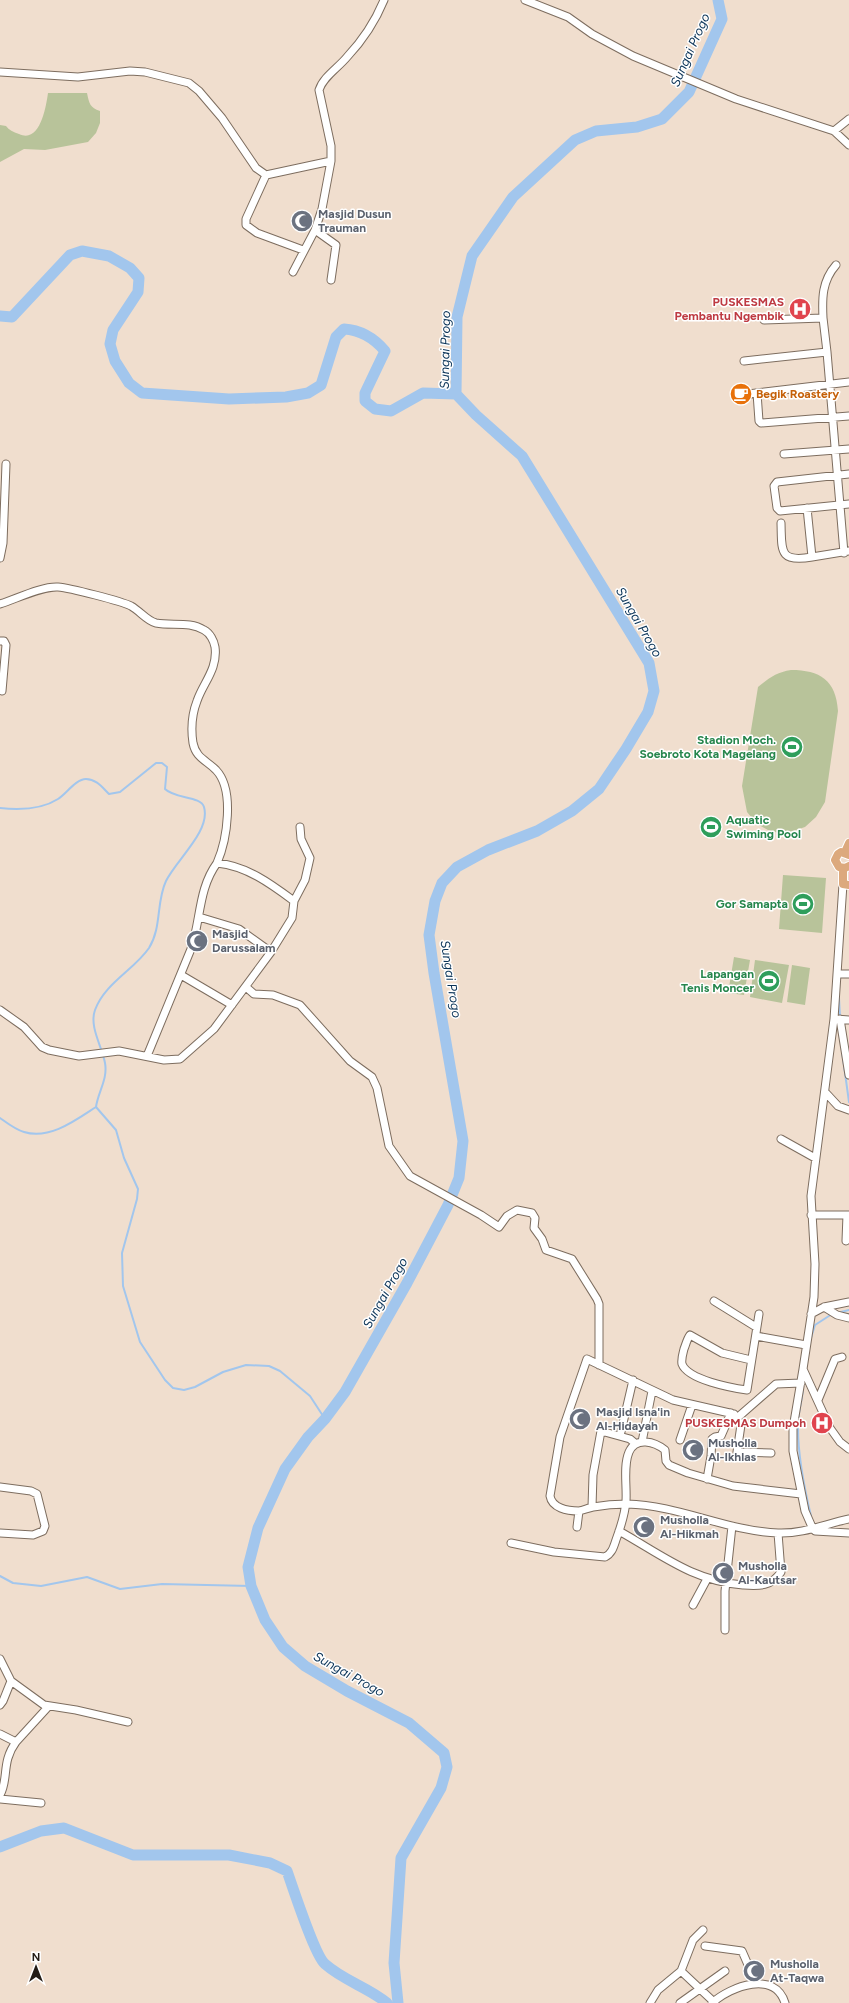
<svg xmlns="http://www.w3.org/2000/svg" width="849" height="2003" font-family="Figtree,sans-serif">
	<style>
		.green { fill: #b8c39a }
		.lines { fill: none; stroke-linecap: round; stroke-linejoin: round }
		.stream { stroke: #a2c6ed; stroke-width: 2 }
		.river { stroke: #a2c6ed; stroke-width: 11 }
		.minor-casing { stroke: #7d6d5f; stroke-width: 9 }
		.major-casing { stroke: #fff; stroke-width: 10 }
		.minor { stroke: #fff; stroke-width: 7 }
		.major { stroke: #dca97d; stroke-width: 8 }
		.labels { text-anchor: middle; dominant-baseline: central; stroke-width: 3; stroke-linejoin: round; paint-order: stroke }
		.worship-label { font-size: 12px; font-weight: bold; fill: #5b616d; stroke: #fff; text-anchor: start }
		.health-label { font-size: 12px; font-weight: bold; fill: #be3a42; stroke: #fff; text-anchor: end }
		.food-label { font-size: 12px; font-weight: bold; fill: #c56008; stroke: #fff; text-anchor: start }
		.leisure-label { font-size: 12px; font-weight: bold; fill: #27864d; stroke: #fff; text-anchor: end }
		.water-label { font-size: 13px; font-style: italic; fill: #0a3357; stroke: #fff }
	</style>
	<rect width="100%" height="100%" fill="#f0dece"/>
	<path class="green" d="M48,93h39c2,10 3,15 13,18v12l-4,10 -8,9 -43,8 -21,-1 -24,13v-37l6,1c3,4 7,6 13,8 21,10 27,-27 29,-41z
		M791,670c29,0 45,10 47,41l-13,91 -9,15 -11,10 -15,5 -11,1 -11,-3 -11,-6 -10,-12 -5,-26 16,-99c11,-9 19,-15 33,-17z
		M783,875l43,3 -4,55 -43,-4z
		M734,957l16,3 -6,35 -16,-2z
		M755,960l34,5 -7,38 -32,-6z
		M792,965l18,3 -5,37 -18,-3z"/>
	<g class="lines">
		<path class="stream" d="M0,808c19,2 41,2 58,-9 8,-5 18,-20 28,-20 10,0 16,8 23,15l11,-2 36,-29h6l5,4 -2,22c10,10 36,7 39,18 7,24 -28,53 -38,74 -10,21 -4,46 -17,67 -15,22 -44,35 -54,62 -6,17 7,36 10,53 3,16 -7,29 -9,44l20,23 8,28 14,31 -1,10 -15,54 1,33 17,56 25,38 8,8 11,2 11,-3 28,-15 23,-7 23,1 11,5 30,25 15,23
			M839,998l1,19
			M842,1051l7,51
			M0,1118c7,5 16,12 24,14 26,8 52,-12 72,-25
			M837,1313l12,-3
			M810,1341l5,-16 17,-11
			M803,1389c-1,13 -6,26 -5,39 0,30 6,59 13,88
			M0,1576l13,7 28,3 46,-9 33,12 42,-5 89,2"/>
		<path class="river" d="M0,316l12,1 58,-62 12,-4 27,5 21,12 9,10 -1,14 -25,38 -3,14 5,17 14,22 13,10 87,6 57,-2 22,-4 13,-8 15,-48 8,-8c17,1 30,9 41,22l-20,42v8l10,8 16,2 32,-18 33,1
			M0,1847l41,-16 23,-3 69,27h96l41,8 17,8c6,17 28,85 38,93 19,17 43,23 62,39
			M398,2003l-4,-40 7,-105 40,-70 6,-21 -3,-14 -35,-30 -62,-32 -42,-25 -22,-19 -18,-27 -14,-34 -3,-19 10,-39 27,-59 23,-32 17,-18 20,-27 62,-109 41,-78 11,-27 4,-37 -29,-168 -5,-38 6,-34 7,-18 15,-16 31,-17 49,-19 35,-20 27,-22 27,-40 22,-37 6,-21 -5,-28 -127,-207 -46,-41 -20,-21 1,-77 15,-61 41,-59 62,-57 21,-9 41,-4 25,-8 27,-27 33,-73 -4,-19"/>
		<g class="minor-casing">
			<path id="minor" d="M525,0l43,17 24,17 41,22 103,43 98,32 15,14
				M0,72l78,5 52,-6 15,1 44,11 10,8 23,27 34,50 10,7 65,-14 -9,48 -7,21 -22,42
				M834,131l15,-12
				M331,161v-15l-12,-56c4,-13 19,-22 28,-33 16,-17 28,-35 37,-57
				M266,175l-20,44v6l11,8 46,17
				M315,230l21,15 -5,35
				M823,318c-1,-20 -1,-37 13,-53
				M764,320l59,-2 4,34 17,201
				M744,361l83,-9
				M757,393l2,28 2,2 88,-7
				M740,395l109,-13
				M784,454l65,-5
				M849,474l-72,8 -3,4 3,22 3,3 69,-7
				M807,508l5,49 37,-6
				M781,523c1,27 -3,40 31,34
				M0,558l3,-15 3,-79
				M0,604c16,-5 42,-18 58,-17 12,1 63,14 73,19 9,5 16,15 25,17 16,3 34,-2 48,7 6,3 10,11 11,17 3,22 -12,36 -18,54 -5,13 -6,29 -4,42 3,15 13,17 23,27 19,20 11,70 1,93
				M0,641h4l2,4 -4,46
				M843,884l-9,135 -23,177 4,68 -1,33 -11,72 27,59 10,14 9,7
				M294,901l11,-21 5,-22 -9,-19 -1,-12
				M199,917l40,12 32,23
				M837,974h12
				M181,975l51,30
				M246,987l8,7 19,1 27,10 50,56 22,16 5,11 12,58 21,30 71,39 18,12 8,-11 10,-6 15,3 3,5 -1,10 8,11 4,11 26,9 25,40 2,5v61
				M0,1010l24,17 18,20 7,3 30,6 40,-5 45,9 16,-1 34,-30 57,-77 21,-34 2,-17c-23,-17 -47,-35 -77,-38 -19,26 -16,57 -26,86l-44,107
				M836,1019l13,1
				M840,1019l9,56
				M825,1092l13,14 11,4
				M781,1139l34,19
				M811,1215h38
				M846,1241l1,-26
				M714,1301l42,26
				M824,1307l13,8 12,3
				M811,1314l13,-7 25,-5
				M756,1336l50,9
				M751,1360l-29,-7 -32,-18c-3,4 -4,9 -6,14 -1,4 -3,10 -2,15 6,16 50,24 65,26l12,-76
				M803,1369l-10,59v23l12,60 7,16 3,4 34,2
				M818,1400l17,-41 7,-2
				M737,1418l39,-34 25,-1
				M620,1436l13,-56
				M680,1440l12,-35
				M642,1442l10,-51
				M771,1453l-34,-1 4,-27 -7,-11 -61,-14 -86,-41 -27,78 -10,59c2,12 17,15 29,15 5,-1 9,-3 14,-4 11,-2 23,-3 34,-3 52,1 99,27 151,29 25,1 47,-9 71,-14
				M707,1479l4,-23 1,-17 3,-2 6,-1 10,-23
				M0,1487l31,4 6,3 8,32 -2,5 -10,4 -33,-2
				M592,1507l1,-32 8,-44 29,8 6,5
				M577,1527l2,-16
				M619,1531c43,24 74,50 124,54 16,1 28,2 38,-13l-3,-39
				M511,1543l43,9 51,5c8,-4 9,-12 12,-20 4,-11 8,-24 9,-36 1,-15 -3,-35 3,-49 7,-16 26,-10 36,-2l1,11 3,4 19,8 45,13 68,8
				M693,1605l14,-26
				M725,1630v-39l7,-65
				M0,1659l11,22
				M0,1705l3,-4 8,-20 33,24 32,5 52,12
				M0,1734l16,8c-15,20 -7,37 -16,53
				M16,1742l32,-35
				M0,1799l41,4
				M705,1946l37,5 14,32
				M681,1971l34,32
				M650,2003l8,-13 23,-19 12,-31 10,-10
				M680,2003l45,-32
				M712,2003c19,-17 63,-33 73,0"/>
		</g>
		<g class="major-casing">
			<path id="major" d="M845,852l4,-9
				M849,855l-8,-3 -3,2 -3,6 4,7 6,1 4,-2
				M843,869v15l6,1"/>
		</g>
		<use href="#minor" class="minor"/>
		<use href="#major" class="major"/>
	</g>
	<defs>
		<g id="mosque-disc" transform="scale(1.15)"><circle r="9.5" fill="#6b7280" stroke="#fff"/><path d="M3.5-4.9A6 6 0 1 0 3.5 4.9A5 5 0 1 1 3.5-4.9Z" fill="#fff"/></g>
		<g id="hospital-disc" transform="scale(1.15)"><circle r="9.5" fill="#e0444e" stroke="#fff"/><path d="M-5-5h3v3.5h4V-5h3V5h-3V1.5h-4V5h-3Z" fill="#fff"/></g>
		<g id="cafe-disc" transform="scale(1.15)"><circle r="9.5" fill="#e8710a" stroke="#fff"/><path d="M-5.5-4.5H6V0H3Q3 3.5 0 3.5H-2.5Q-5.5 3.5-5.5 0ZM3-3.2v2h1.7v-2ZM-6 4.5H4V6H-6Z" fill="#fff"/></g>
		<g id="stadium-disc" transform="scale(1.15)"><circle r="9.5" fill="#2e9e5b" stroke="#fff"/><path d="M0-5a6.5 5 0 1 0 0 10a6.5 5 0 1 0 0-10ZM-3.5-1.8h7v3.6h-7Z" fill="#fff"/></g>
	</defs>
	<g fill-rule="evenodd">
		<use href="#mosque-disc" x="302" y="221"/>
		<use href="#hospital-disc" x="800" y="309"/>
		<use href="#cafe-disc" x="741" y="394"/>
		<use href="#stadium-disc" x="792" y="747"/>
		<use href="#stadium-disc" x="711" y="827"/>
		<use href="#stadium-disc" x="803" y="904"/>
		<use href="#mosque-disc" x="197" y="941"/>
		<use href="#stadium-disc" x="769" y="981"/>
		<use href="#mosque-disc" x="580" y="1419"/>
		<use href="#hospital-disc" x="822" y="1423"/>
		<use href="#mosque-disc" x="693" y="1450"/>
		<use href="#mosque-disc" x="644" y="1527"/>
		<use href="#mosque-disc" x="723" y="1573"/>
		<use href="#mosque-disc" x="754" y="1971"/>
	</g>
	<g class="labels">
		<g class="worship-label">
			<text x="318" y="214">Masjid Dusun<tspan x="318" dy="14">Trauman</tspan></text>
			<text x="212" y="934">Masjid<tspan x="212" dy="14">Darussalam</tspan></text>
			<text x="596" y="1412">Masjid Isna'in<tspan x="596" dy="14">Al-Hidayah</tspan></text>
			<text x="708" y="1443">Musholla<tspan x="708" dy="14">Al-Ikhlas</tspan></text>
			<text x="660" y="1520">Musholla<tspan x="660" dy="14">Al-Hikmah</tspan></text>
			<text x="738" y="1566">Musholla<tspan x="738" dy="14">Al-Kautsar</tspan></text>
			<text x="770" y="1964">Musholla<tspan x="770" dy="14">At-Taqwa</tspan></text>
		</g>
		<g class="health-label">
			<text x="784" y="302">PUSKESMAS<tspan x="784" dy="14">Pembantu Ngembik</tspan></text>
			<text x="806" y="1423">PUSKESMAS Dumpoh</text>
		</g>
		<g class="food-label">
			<text x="756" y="394">Begik Roastery</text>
		</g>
		<g class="leisure-label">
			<text x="776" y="740">Stadion Moch.<tspan x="776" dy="14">Soebroto Kota Magelang</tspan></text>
			<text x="726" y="820" text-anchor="start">Aquatic<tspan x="726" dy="14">Swiming Pool</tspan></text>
			<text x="788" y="904">Gor Samapta</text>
			<text x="754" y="974">Lapangan<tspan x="754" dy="14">Tenis Moncer</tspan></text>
		</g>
		<g class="water-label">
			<text transform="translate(690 50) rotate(-66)">Sungai Progo</text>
			<text transform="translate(445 350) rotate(-89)">Sungai Progo</text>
			<text transform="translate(639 622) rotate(60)">Sungai Progo</text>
			<text transform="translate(451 979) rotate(81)">Sungai Progo</text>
			<text transform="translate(385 1293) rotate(-61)">Sungai Progo</text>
			<text transform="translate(349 1674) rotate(29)">Sungai Progo</text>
		</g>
	</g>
	<g transform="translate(36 1967)" stroke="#ffffff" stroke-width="3" paint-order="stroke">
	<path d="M0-3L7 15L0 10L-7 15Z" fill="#231c16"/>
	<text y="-6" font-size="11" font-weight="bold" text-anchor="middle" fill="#231c16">N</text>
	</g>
</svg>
